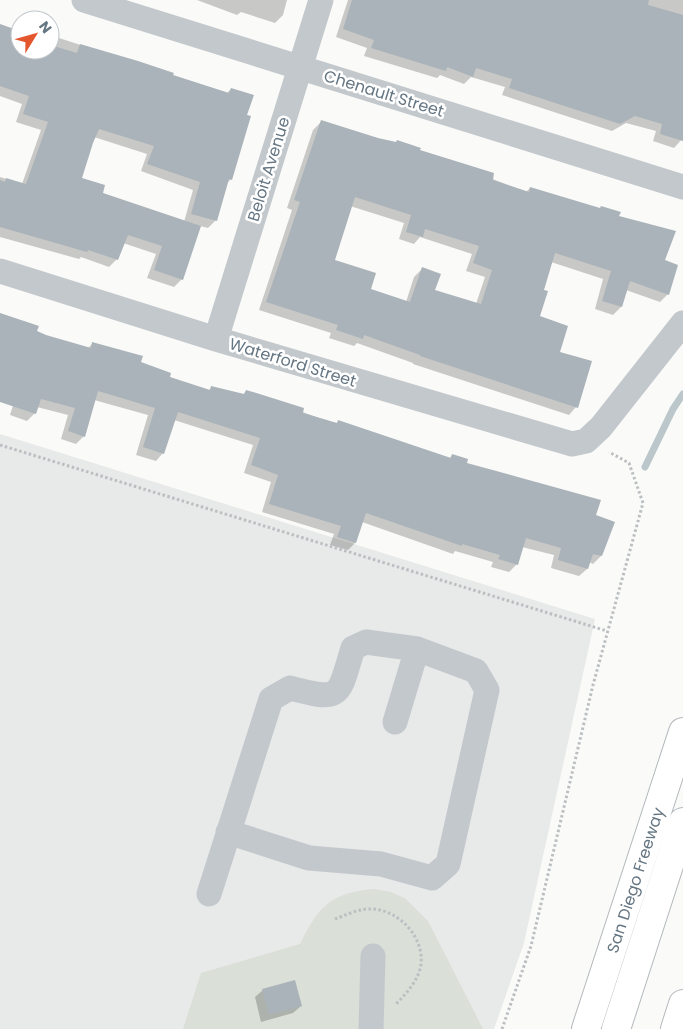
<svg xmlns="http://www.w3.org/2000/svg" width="683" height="1029" font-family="Poppins,sans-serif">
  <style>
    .built { fill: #e8e9e9 }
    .green { fill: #dadfd7 }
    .shadow { fill: #0003; fill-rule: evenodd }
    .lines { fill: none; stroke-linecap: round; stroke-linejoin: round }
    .stream { stroke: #bbc7cb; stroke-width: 7 }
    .building { fill: #aab3b9; fill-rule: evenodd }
    .highway-casing { stroke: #b4b9bd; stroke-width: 30 }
    .path { stroke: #bbbfc2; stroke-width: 3; stroke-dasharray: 2.5 2.5; stroke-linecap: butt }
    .minor { stroke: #c3c8cc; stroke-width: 25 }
    .highway { stroke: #fff; stroke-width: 28 }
    .labels { text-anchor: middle; stroke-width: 5; stroke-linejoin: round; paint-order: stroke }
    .street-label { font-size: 16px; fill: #657683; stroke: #fff }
  </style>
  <rect width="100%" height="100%" fill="#fafaf8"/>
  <path class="built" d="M0,434l595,185 -71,324 -30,86h-494z"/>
  <path class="green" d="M374,889l17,3 15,7 22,22 55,108h-300l18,-56 99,-29c19,-38 30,-51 74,-55z"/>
  <path class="shadow" d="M197,0h90l-4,15 -8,8 -34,-11 -4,3z
    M348,0h335v138l-9,10 -21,-7 3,-10 -30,-8 -14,8 -110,-36 3,-8 -34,-10 -7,7 -24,-9 -3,3 -73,-22 3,-8 -31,-11z
    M0,25l20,7v18h30v-15l177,58 4,-4 15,26 -15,64 -5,5 -10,36 -8,8 -8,-2 -18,53 -8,8 -27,-9 9,-24 -33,-11 -6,16 -8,8 -28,-10 -2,2 -79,-22v-60l22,7 19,-54 -25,-8 6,-18 -22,-8zM94,137l53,17 -6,17 52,19 -9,32 -83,-28 -20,-15z
    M321,122l97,28 108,42 4,-4 88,28 45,45 5,33 -8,8 -34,-12 -5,17 -8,8 -18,-6 8,-30 -52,-17 -8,29 -4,26 19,35 18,55 -7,8 -156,-51v-1l-56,-20 -3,3 -25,-8 2,-5 -72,-23 33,-100 -5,-2 26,-78zM350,206l54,17 -5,16 15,5 6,-7 52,17 -6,17 19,6 -9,27 -43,-13 -11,-22 -8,8 -8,25 -37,-12 -36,-29z
    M0,314l45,22 43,12 5,-5 76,35 39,13 4,-4 31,8 3,-3 90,32 2,-2 111,37 3,-4 14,9 129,52 6,40 -8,8 -4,-2 -2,7 -8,7 -28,-8 3,-13 -32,-8 -5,17 -8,8 -18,-5 2,-5 -38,-11 -2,3 -91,-32 -7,21 -7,7 -18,-5 4,-11 -72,-22 9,-30 -27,-9 9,-28 -79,-25 -11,33 -7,8 -20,-6 12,-40 -54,-15 -10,36 -8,8 -15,-5 7,-24 -31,-8 -2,6 -8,8 -17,-6 5,-16 -15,-6z
    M263,990l38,16 -8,7 -32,9 -6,-25z"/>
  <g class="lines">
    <path class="stream" d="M645,467l28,-58 10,-15"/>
  </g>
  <path class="building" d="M352,0h297l-1,5 35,10v126l-23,-7 2,-10 -27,-8 -15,8 -111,-36 3,-9 -36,-11 -3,9 -26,-10 -1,4 -75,-23 3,-8 -31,-11z
    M0,24l20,7v19h30v-5l27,8 3,-9 58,17 36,12 -1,2 56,18 2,-5 23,7 -7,20 4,1 -19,64 -3,-1 -12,42 -26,-7 9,-32 -53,-18 7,-18 -55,-17 -6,14 -11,35 23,7 -2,8 98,33 -18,54 -29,-10 8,-24 -34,-11 -10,25 -30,-10 -1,2 -87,-25v-47l5,2 1,-4 20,6 22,-62 -25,-8 6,-18 -29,-10z
    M321,120l57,18 18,4 1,-2 24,8 -1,2 74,23 -1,7 36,12 1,-5 70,21 1,-2 20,6 -2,4 57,15 -11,29 13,5 -9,30 -39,-14 -8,26 -20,-6 9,-30 -56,-18 -11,37 4,1 -8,25 28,10 -8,26 32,9 -14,47 -158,-52v-1l-56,-20 -1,4 -27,-9 2,-5 -72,-23 34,-100 -6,-2zM355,197l56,18 -5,17 17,5 2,-8 54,17 -6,17 19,7 -11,34 -46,-14 6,-16 -19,-7 -12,35 -39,-13 5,-16 -41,-13z
    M0,313l39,13 -2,5 9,4 45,13 1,-6 51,14 -2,6 30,11 -1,4 40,13 1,-4 33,8 2,-4 7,2 51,16 -1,5 34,10 1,-3 113,38 1,-4 16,5 -1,4 134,37 -5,15 19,7 -13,34 -9,-2 -5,15 -30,-9 3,-12 -35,-10 -8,27 -20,-6 2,-4 -38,-11v2l-96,-33 -10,30 -19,-6 4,-11 -72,-22 9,-29 -27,-10 9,-27 -82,-26 -14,42 -21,-7 12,-39 -57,-17 -13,46 -17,-6 7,-23 -34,-9 -5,15 -36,-12z
    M295,980l7,26 -33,9 -7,-26z"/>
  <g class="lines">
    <defs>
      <path id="highway" d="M586,1029l97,-297
        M616,1029l67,-207
        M675,1029l8,-25"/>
    </defs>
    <use href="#highway" class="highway-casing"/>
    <path class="path" d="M0,445l607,186
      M335,919c11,-4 25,-11 37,-10 27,1 52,28 49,55 -2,16 -15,30 -26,41
      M502,1029l29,-83 62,-261 50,-182 -14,-40 -20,-11"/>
    <path class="minor" d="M84,0l599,187
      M0,271l216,68 356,105 14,-3 15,-14 82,-104
      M216,339l105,-339
      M228,832l81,26 72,6 51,14 16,-14 39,-174 -11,-19 -59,-22
      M209,894l62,-195 19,-11c53,14 48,9 63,-40l13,-6 51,7 -22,73
      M371,1029l2,-73"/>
    <use href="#highway" class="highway"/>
  </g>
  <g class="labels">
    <g class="street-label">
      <text transform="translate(384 93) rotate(17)" y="6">Chenault Street</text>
      <text transform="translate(268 169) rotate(-73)" y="6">Beloit Avenue</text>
      <text transform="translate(293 362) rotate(17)" y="6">Waterford Street</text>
      <text transform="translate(635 880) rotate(-72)" y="6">San Diego Freeway</text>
    </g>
  </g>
  <g transform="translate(35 35) rotate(53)"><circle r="24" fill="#ffffff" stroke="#c1c8cd"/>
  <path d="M0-4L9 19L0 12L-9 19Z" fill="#e4572e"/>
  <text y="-8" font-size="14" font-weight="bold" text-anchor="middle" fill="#657683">N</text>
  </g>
</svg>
